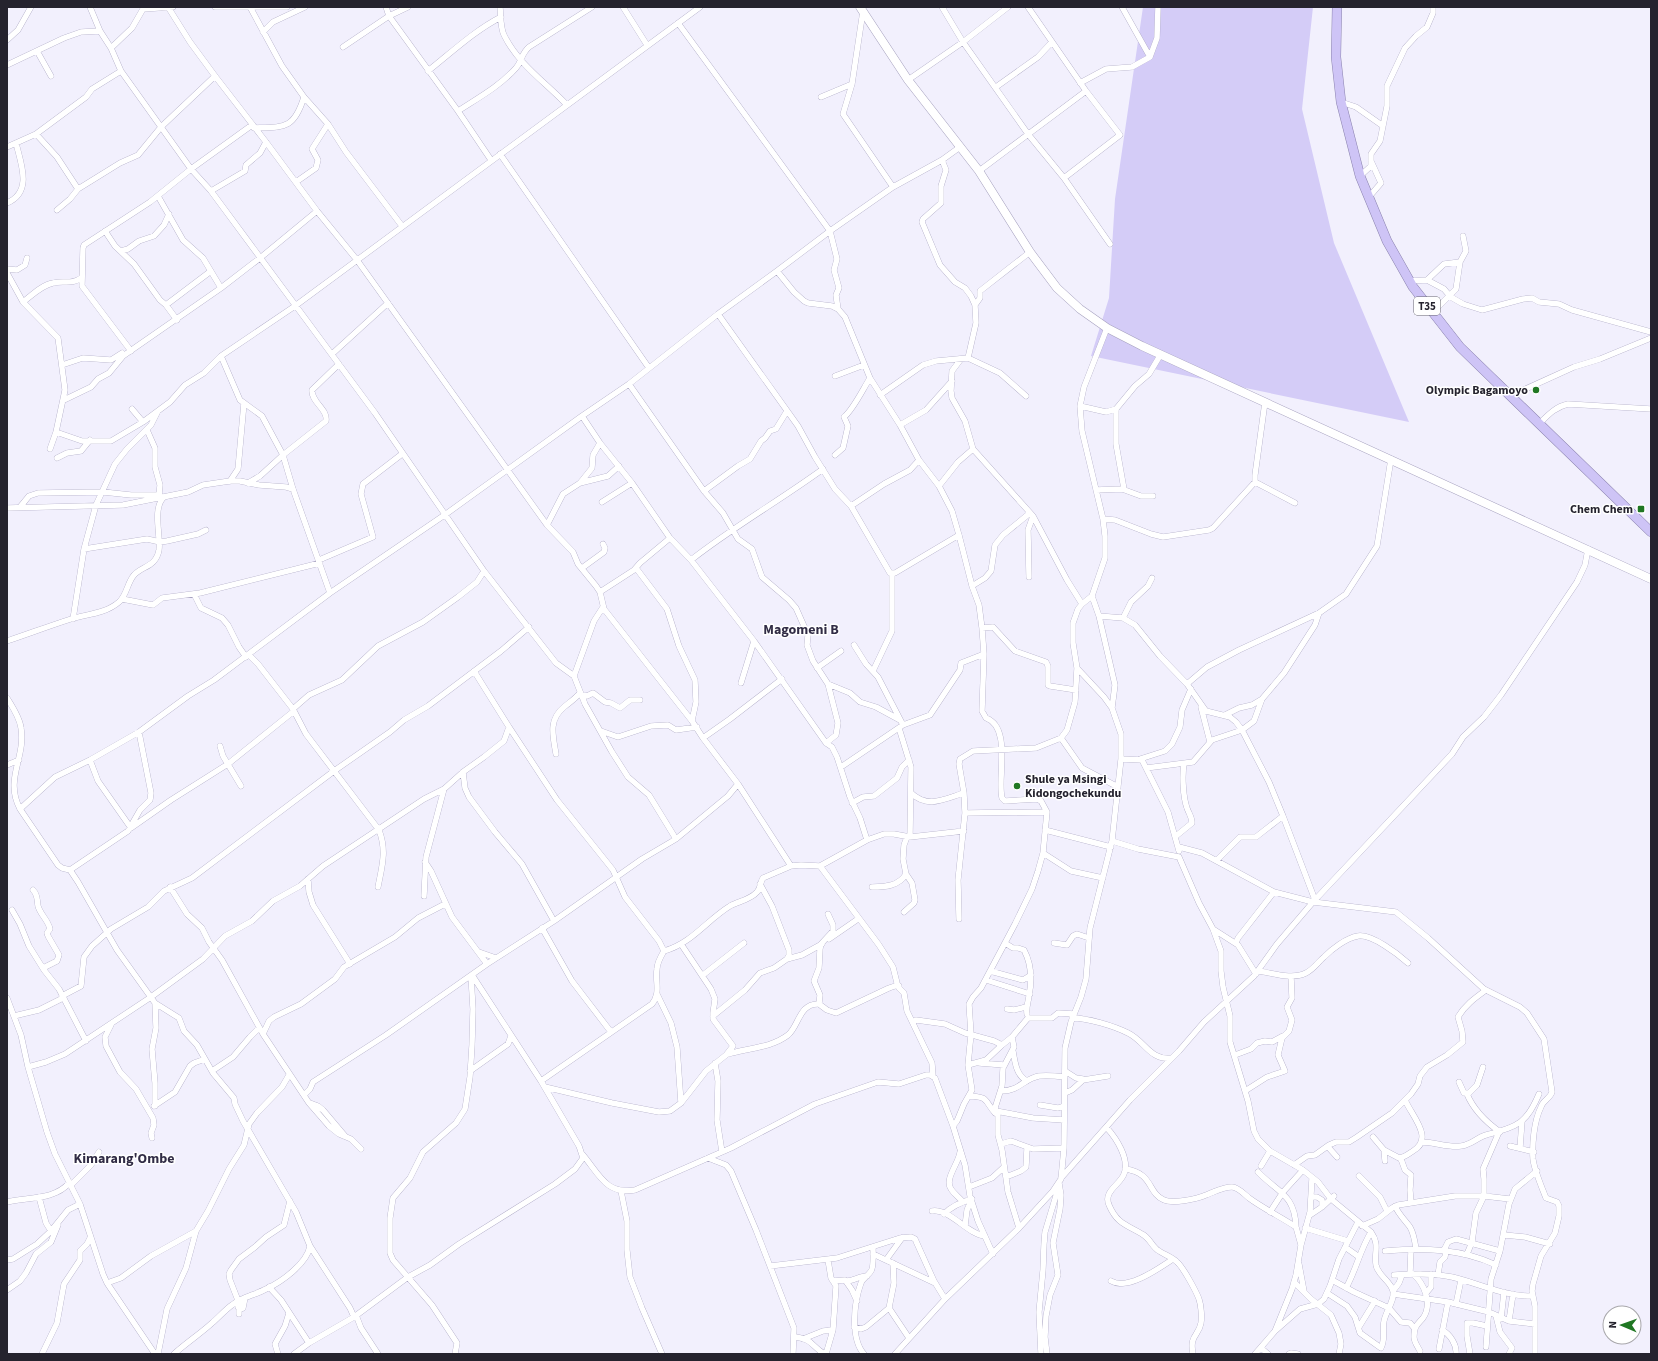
<svg xmlns="http://www.w3.org/2000/svg" width="1658" height="1361" font-family="'Source Sans 3',sans-serif">
  <style>
    .green { fill: #d4ccf7 }
    .lines { fill: none; stroke-linecap: round; stroke-linejoin: round }
    .minor-casing { stroke: #a5a0be; stroke-width: 6 }
    .secondary-casing { stroke: #a5a0be; stroke-width: 9 }
    .trunk-casing { stroke: #8b83ae; stroke-width: 10 }
    .minor { stroke: #fff; stroke-width: 5.5 }
    .secondary { stroke: #fff; stroke-width: 8 }
    .trunk { stroke: #cec4f6; stroke-width: 9 }
    .poi-dot { fill: #207723; stroke: #fff; stroke-width: 1.5 }
    .labels { text-anchor: middle; stroke-width: 3; stroke-linejoin: round; paint-order: stroke }
    .shield { fill: #fff; stroke: #66656d; stroke-width: 1 }
    .shield-label { font-size: 11px; font-weight: bold; fill: #25232e }
    .poi-label { font-size: 12px; font-weight: bold; fill: #25232e; stroke: #fff; text-anchor: end }
    .quarter-label { font-size: 14px; font-weight: bold; fill: #312c45; stroke: #fff }
  </style>
  <rect width="100%" height="100%" fill="#f2f0fd"/>
  <path class="green" d="M1143,7h170l-11,102 32,134 75,179 -318,-66 18,-58 6,-99z"/>
  <g class="lines">
    <defs>
      <path id="minor" d="M168,7l22,35 25,34 51,66 51,69 40,49 190,265 26,27 5,12 18,22 4,6 4,17 88,112 11,17 35,46 53,82
        M215,7h72
        M250,7l32,59 22,31 24,27 18,28 56,74
        M386,7l3,9 69,95 33,49
        M500,7c1,8 0,20 4,28 14,29 41,47 62,69
        M623,7l24,38
        M942,7l21,35 65,92 36,44 46,66
        M1028,7l58,84 34,44 -56,43
        M1122,7l28,50
        M143,9l30,-2
        M863,11l-11,73 -9,30 50,73
        M678,23l152,208 7,28 -3,11 5,18 -3,7 2,14
        M263,32l10,-10 32,-15
        M7,40l11,-10 13,-23
        M343,47l46,-31 19,-9
        M111,48l21,-20 11,-19v-2
        M37,51l14,25
        M7,65l57,-27 17,-6 19,-1
        M121,71l70,98 20,22 164,222 109,158 72,92 18,13 11,28 27,48 16,25 21,18 27,44
        M428,71c24,-19 46,-40 73,-54
        M908,80l55,-38 45,-35
        M1080,83l26,-14 26,-2 18,-10 7,-19 1,-31
        M996,87l42,-30 14,-15
        M821,97l31,-13
        M1341,102l15,5 27,19
        M458,111c20,-13 42,-25 58,-43 6,-7 5,-14 13,-21l63,-40
        M254,128c31,-1 40,1 50,-31
        M36,134l21,23 21,32
        M7,147l29,-13 50,-37 6,-8 29,-18 -10,-23 -11,-17 -10,-24
        M500,154l149,214
        M942,160l4,10 -5,16v17l-18,16 -1,3 18,43 15,17 10,6 6,8 4,9 1,18 -8,35
        M979,171l107,-80
        M1360,176l11,-10v-12l9,-13 7,-35v-20l18,-38 11,-12 11,-9 6,-14v-6
        M296,182l20,-14 2,-8 -6,-11 16,-25
        M211,191l34,-20 1,-6 14,-12 6,-11
        M158,196l25,44 20,18 18,30
        M1369,197l12,-14 -10,-22
        M7,203c26,-11 14,-39 9,-60
        M57,210l13,-11 8,-10 42,-26 18,-8 23,-28 54,-51
        M105,231l10,15 19,18 26,36 6,5 11,15
        M121,251l7,-2 11,-8 15,-5 10,-11 5,-11
        M7,269l10,1 8,-5 2,-7
        M777,271l17,21 10,9 4,2 24,3 6,3 7,8 25,61 30,47 19,35 20,26 13,25 7,24 13,51 7,19 3,23 2,26 -2,57 4,7c26,9 11,60 16,80l3,3 32,-2 4,2 6,11 -4,41 -5,18 -6,18 -17,35 -34,64 -8,9 -4,7 2,30 -3,31 4,25 -8,14 -7,17 -4,5
        M7,273l16,29 35,36 7,52 -9,42 26,9h29l32,-19 27,-20 15,-17 19,-12 17,-17 74,-50 405,-299
        M1427,280l17,9 5,6
        M1410,281l17,-1 17,-16 16,-2
        M1449,296l14,8 19,6 41,-11 9,-1 7,4 20,2 13,6 79,22
        M23,302c9,-7 19,-17 30,-19 10,-3 19,2 28,-5
        M166,305l45,-34
        M975,305l5,-7v-7l50,-39
        M1432,313l24,-24 4,-27 6,-11 -3,-15
        M718,314l80,112 17,31 20,32 16,17 39,67h5l64,-38
        M131,351l-49,-65 1,-38 1,-3 66,-43 41,-33 61,-44
        M332,354l56,-51
        M221,356l19,44 22,16 21,39 10,34 37,104
        M961,359l-9,12 -1,20 1,7 13,23 8,28 60,67 34,64 15,24
        M62,365l21,-7 28,2 11,-7
        M835,376l29,-11
        M629,384l75,107 19,22 15,26 14,10 10,28 27,23 7,8 12,27 -1,10 6,16 15,23 10,39 -2,12 -10,8
        M880,395l43,-30 13,-4 32,-3 32,15 26,23
        M1510,396l64,-29 26,-8 51,-21
        M64,400l27,-13 7,-8 11,-6 14,-17 98,-68 39,-30 57,-47
        M1265,402l-10,73v7l40,21
        M1080,406l26,6 10,-3 19,-23 14,-12 12,-20
        M132,409l11,13
        M1116,409v35l8,45
        M582,416l18,27 32,40 38,55 21,22 63,81 72,102 6,4 5,10 13,40 10,21 7,22
        M1539,424c9,-9 16,-17 29,-20l83,5
        M900,425l26,-15 26,-29
        M147,430l8,18v19l5,18 -1,10
        M50,449l6,-17
        M835,455l8,-7 5,-22 -4,-9c9,-7 19,-28 26,-39
        M57,458l10,-5 14,-2 9,-11
        M230,481l8,-12 6,-66
        M248,483l12,-7 23,-21 43,-34c2,-12 -15,-19 -14,-31l27,-26
        M580,483l28,-7 11,-10
        M939,486l19,-24 15,-13
        M1096,490l26,-1 19,7h12
        M704,491l34,-25 12,-7 11,-18 4,-3 5,-7 6,-2 11,-18
        M602,502l30,-19
        M851,506l33,-22 26,-14 9,-10
        M20,507l9,-11 9,-3 65,-1 28,3h29
        M7,508l116,-3 65,-13 15,-7 27,-4h10l19,4 27,2 7,2
        M1103,519l12,1 36,14 12,3 46,-7 4,-2 42,-46
        M547,525l16,-31 17,-11 12,-15 1,-13 7,-12
        M84,549l63,-10 13,3 7,-1 31,-7 8,-4
        M319,560l54,-23 -12,-43 2,-10 39,-30
        M691,560c42,-33 88,-59 132,-91
        M582,568l22,-16 1,-4 -2,-4
        M636,568l31,41 12,37 16,34 1,22 -4,19
        M1029,577l-1,-47 5,-14
        M972,586l13,-8 6,-7 4,-26 8,-10 27,-22
        M600,592l34,-22 6,-7 30,-25
        M194,594l7,14 21,10 6,7 11,22 7,10
        M1092,596l7,20 16,69 -3,23
        M122,599l31,6 9,-7 38,-5 120,-30
        M1099,616l24,2 12,7 25,31 27,28 19,27 24,6 6,5 6,8 27,52 14,34 32,84
        M1123,618l8,-16 17,-16 4,-8
        M73,619l11,-70 12,-44 19,-41 12,-15 24,-24 7,-14
        M982,628l11,-1 22,24 31,11 2,4v19l2,1 26,4
        M7,641c21,-7 42,-15 64,-22 16,-5 34,-5 48,-17 8,-7 8,-19 15,-27 8,-9 22,-8 25,-25 2,-14 -7,-42 5,-53
        M854,645l12,19 12,13 25,48
        M249,655l9,9 35,45 13,25 73,96c8,21 3,36 -1,57
        M817,668l24,-17
        M474,671l35,56 48,73 56,70 12,27 34,44 5,10c-3,5 -7,12 -7,18 -2,13 4,24 -5,35l-111,77
        M873,671l19,-40v-58
        M574,676l20,-55 9,-14
        M741,683l13,-42
        M828,684l22,9 10,9 16,5 24,13
        M1187,684l20,-17 32,-17 80,-37 27,-19 31,-48 14,-87
        M581,695l6,1 6,-3 12,9 6,1 9,5 10,-8h10
        M7,698c5,8 13,20 14,30 5,30 -17,51 -1,81l38,56 4,3 8,2 8,12 39,68 38,53 24,15 5,13 13,14 16,28 21,25 1,6 8,17 53,91 14,34 40,62 4,9
        M1201,707l9,35
        M293,709l16,-14 33,-15 36,-34 45,-24 35,-25 19,-15 7,-11
        M1225,715l14,-7 13,-3 10,-6 22,-26 31,-48 4,-12
        M899,728l12,39 -1,70
        M601,731l17,6 33,-11 17,-1 8,5 21,-3
        M703,738l27,-19 52,-40
        M1061,738l21,30 36,19
        M220,746l3,10 18,30
        M556,754c-3,-18 -8,-34 8,-47 6,-5 11,-8 16,-14
        M1121,759l21,1 26,52 11,39
        M1140,759l25,-8 7,-7 8,-17 2,-17 9,-21
        M90,760l8,21 33,47 40,-28 57,-36 66,-53
        M7,765l12,-5
        M841,767l62,-42 27,-10 30,-45 1,-7 23,-9
        M1146,768l47,-6 19,-22 30,-10 12,-9 8,-22
        M463,772l2,16 4,9 26,35 27,32 32,57
        M911,793c17,16 33,6 53,0
        M852,803l11,-6 11,-1 23,-18 5,-11 7,-7
        M20,809l35,-32 35,-17 49,-28 49,-36 26,-16 116,-87 116,-79 136,-98 47,-32 89,-70 59,-43 53,-40 63,-44 49,-27 18,-13
        M965,813l82,-1
        M1045,830l66,17
        M1176,836l16,-13c0,-6 -3,-9 -5,-15 -4,-11 -5,-33 -3,-44
        M1112,841l26,8 41,8 20,46 14,26 8,22v20l2,16 7,29v26l18,59 6,30 4,8 12,12 33,19 15,12 13,17 40,33c9,13 3,19 5,33 2,11 14,15 17,26 2,9 -7,20 -9,30 -2,9 2,17 -3,27l-21,-15 -5,-16 -8,-11 -20,-13
        M1179,847l23,6 72,39 39,10 83,10 32,26 56,51 36,18 7,6 17,26 8,53c-2,7 -9,8 -11,15 -7,14 -9,37 -8,52 1,10 9,29 13,39l11,4 2,4v10l-4,17 -14,23 -8,28 -1,7 3,15v48
        M1043,853l28,18 32,7
        M1217,860l23,-23h16l27,-21
        M425,862l6,9 21,46 35,47
        M820,866l59,79 14,22 4,16 2,5 5,5 3,18 25,52 1,13
        M70,870l58,-39 12,-21 10,-10 1,-7 -12,-61
        M308,879l1,13 4,13 37,59
        M170,887l17,27 15,14 7,14 13,18 41,74 46,69 20,23 10,8 12,5 10,10
        M872,887c13,0 27,-1 34,-13
        M33,890c5,5 4,10 5,16 2,8 10,14 12,23l-3,4 1,3 11,19 -2,6 -14,7
        M424,896l2,-39 18,-68
        M12,910l8,14 9,22 15,24 15,19 27,52
        M904,912l10,-9 1,-3 -3,-17 -6,-9 -3,-15 1,-14 3,-8
        M959,919l-1,-39 7,-67 -1,-20 -5,-29 1,-5 13,-8 63,-3 25,-10 6,-8 8,-28 2,-34
        M542,928l30,53 39,51
        M1213,929l25,16 18,29
        M829,939l29,-20
        M1005,943l8,5h5l6,2c8,15 8,31 5,46 -1,7 -3,11 -2,18
        M1054,943l13,2 6,-9 4,-2 12,4
        M1236,943l2,-5 36,-46
        M664,951c27,-7 43,-31 66,-45 9,-5 20,-6 27,-14 4,-4 3,-10 6,-14l28,-12 10,-1 19,1 47,-26 17,-6h10l16,3 54,-6
        M479,952l17,6
        M787,959l15,-4 20,-11
        M990,971l33,9 8,-5
        M1258,971c15,2 34,9 48,2 8,-4 12,-11 18,-16 8,-8 22,-19 34,-21 14,-2 40,18 50,27
        M703,975l41,-32
        M986,980l44,14
        M657,994l14,29 6,24 4,56
        M62,996l19,-10 3,-29 8,-11 19,-17 37,-22 16,-16 28,-13 142,-107 56,-39 14,-12 24,-14 73,-55 28,-24
        M7,998l14,37 7,32 19,65 8,22 25,50 23,70 4,9 48,71
        M819,1004l1,-9 -6,-14 5,-13 1,-19 1,-5 12,-13v-6l-5,-11
        M1007,1009l7,1 12,-3
        M14,1016l25,-6 24,-12
        M713,1016l32,-26 15,-17 14,-5 13,-9 2,-4v-5l-17,-44 -12,-22
        M1072,1018c16,0 42,8 56,15 17,8 22,28 44,25
        M916,1020l29,4 20,9 29,8 8,4 10,-8 16,-19h24l6,-5 16,1
        M111,1025l-6,12 1,9 14,26 16,17 17,29 1,7 -3,8 1,5
        M263,1034l6,-13 5,-4 27,-13 34,-25 9,-12 51,-30 23,-19 27,-14
        M1012,1037l2,10 -11,21 -1,18 -7,22 3,8v19l4,15 6,42 11,36
        M1013,1051c2,11 3,24 14,30
        M728,1054c20,-6 43,-6 60,-19 11,-9 11,-32 31,-31l8,6 9,3 53,-25 6,-2h4
        M1235,1055l16,-6 6,-6 8,-2 7,1 11,-6
        M715,1063l3,18 -1,39 5,32
        M979,1063l25,2
        M968,1065l18,-5 16,-15
        M28,1067l18,-5 19,-8 86,-57 52,-38 22,-23 27,-15 21,-20 27,-15 23,-20 101,-67 20,-10 19,-17 21,-15 20,-16 5,-14
        M212,1071l21,-14 17,-20 9,-9
        M470,1071l38,-27 3,-8
        M1065,1071l11,7 7,1
        M1459,1082l5,11h5l8,-8 6,-18
        M545,1087l67,16 47,9 11,-1 11,-8 25,-32 20,-16 7,-9 -20,-27v-6l2,-14 -4,-10 -30,-45
        M1001,1091c19,0 22,-12 38,-15 9,-1 18,0 26,1
        M1245,1091l22,-14 18,-6 -7,-16 4,-17 7,-7 3,-11 -5,-13 5,-9 -1,-22
        M1065,1093l7,-3 11,-10 25,-4
        M1467,1094c7,17 19,28 33,38
        M304,1095l6,-6 3,-7 73,-47 101,-71 67,-43 88,-62 34,-20 52,-43 10,-12
        M969,1096c20,1 15,4 26,17
        M310,1103l8,3 5,4 22,26
        M1040,1105l18,3 6,-2
        M154,1106l21,-14 15,-26 4,-3 11,-4
        M155,1106v-23l-3,-34 4,-21 -1,-25
        M996,1111l37,7 31,2
        M1107,1128c9,10 23,31 17,46 -4,11 -21,17 -15,31 8,19 18,20 33,29 8,4 10,13 17,17 6,4 13,6 18,11 6,5 19,29 22,37 2,6 3,17 2,24 -2,13 -12,12 -8,31
        M1373,1137l11,13 1,11
        M1421,1142c14,0 27,6 40,4 10,-1 17,-9 25,-11 31,-9 40,-10 53,-41
        M1001,1144l10,-3 22,8 31,-1
        M1510,1146l24,6
        M1326,1147l3,1 8,9
        M1520,1148l2,-27
        M1384,1150l17,9 4,11 6,5 -1,15 1,13
        M960,1152c-1,11 -16,27 -9,37 3,5 8,8 11,12
        M583,1155c16,19 23,40 52,35l96,-42 84,-44 63,-22 21,2 27,-9h4l5,3 18,48 12,39 5,31 8,25 15,33
        M708,1158l18,7 5,6 25,59 38,98 -1,26
        M1399,1158c6,-1 9,-4 14,-7 21,-12 0,-34 -7,-49
        M1294,1165l13,-9 8,-1 14,-10 7,-3h13l8,-5 35,-24 19,-19 7,-10 2,-8 7,-9 20,-12 16,-13 -1,-11 -4,-14c7,-12 17,-19 28,-27
        M1261,1166l9,-15
        M1125,1169c29,4 22,24 39,31 9,4 33,-1 42,-5 8,-3 17,-8 26,-8 6,0 12,7 17,11 15,11 32,19 47,29l5,18
        M1258,1172c19,20 37,22 38,55
        M1359,1176l21,21 7,14
        M1006,1177l15,-6 5,-4 1,-19
        M1061,1178l69,-78 49,-49 25,-29 50,-46 23,-32 36,-42 139,-148 11,-17 21,-20 17,-22 76,-113 8,-17 3,-16
        M71,1185l20,-20 8,-13
        M969,1187l23,-9 12,-11
        M621,1191l6,30v29l3,27 12,31 20,46
        M39,1197l7,26 5,8
        M1312,1197h5l5,3v7
        M7,1202c20,-5 48,-2 62,-19
        M1395,1206c4,9 10,14 15,21 4,7 5,15 6,22
        M932,1211c18,-3 36,24 53,25
        M1270,1212l13,-20 20,-22
        M944,1214c8,-8 17,-12 28,-15
        M1310,1215l12,-8 12,-11
        M965,1226l2,-16 5,-11
        M1362,1226l16,-7 14,-11 6,-3 57,-9h29l26,3
        M1305,1228l43,13
        M1504,1235l21,2 25,7
        M1345,1247l14,10
        M1444,1250l4,-8 8,-3 44,12
        M1385,1251c38,-3 75,-3 111,14
        M873,1254l62,29
        M1467,1254l5,-12 4,-29 8,-17v-17l-1,-10 16,-37
        M7,1260l6,-1 24,-15 14,-13 17,-21 12,-6
        M886,1260l16,-22
        M1299,1264l5,27
        M770,1266l67,-8 63,-20 11,-1 4,2 19,42 11,18
        M1410,1274l1,-24
        M1413,1274c11,9 20,30 10,44 -6,7 -9,8 -9,19 0,5 4,10 6,14
        M1394,1275c19,-1 38,-2 58,2 26,6 54,20 81,19
        M1438,1275l2,-13 5,-5 1,-7
        M1332,1280l22,12 35,16 12,14 9,1 5,6
        M833,1281l12,-1 7,10 5,11
        M846,1281c8,0 13,-5 21,-5
        M1111,1281c17,10 48,-13 62,-22
        M1294,1282l17,17 20,16 8,18 2,11 -2,10
        M107,1283l14,-5 30,-22 45,-25
        M269,1287l12,13 28,43
        M1346,1288c10,-18 14,-38 25,-56
        M7,1290l13,-9 6,-8 10,-19 15,-12 7,-17
        M1393,1291l6,-8 3,-8
        M1426,1293l5,-6v-13
        M1393,1294l55,8 41,10 20,9 26,3
        M1456,1304l5,-24
        M238,1307l1,-4 -9,-23 -1,-6 2,-4 8,-11 16,-12 11,-10 18,-12 6,-24
        M889,1308l20,30
        M239,1314v-4l4,-2 2,-10
        M356,1315l5,13 17,26
        M1496,1316l4,16 12,16 -3,6
        M1501,1319l3,-27
        M1509,1321l4,-27
        M854,1327l7,2 5,-2 23,-19 5,-25 -1,-20
        M1359,1327l16,-26
        M1442,1330c8,4 15,15 14,24
        M1275,1331l25,-22 18,-5 6,-5 6,-13 9,-27 19,-37
        M795,1337c19,2 17,11 30,17
        M803,1339l20,-8 10,-1
        M1486,1347l5,-68 9,-28 9,-47 6,-15 22,-18
        M1261,1348l7,6
        M1439,1349l9,-47
        M42,1354l15,-31 7,-39 16,-24v-9l7,-7 3,-6
        M158,1354l9,-45 19,-41 10,-37 12,-20 21,-42 15,-24 5,-21 8,-11 25,-26 7,-12
        M174,1354c12,-11 26,-20 38,-31 7,-6 13,-13 20,-18 10,-8 23,-10 34,-16 15,-7 41,-25 44,-43
        M278,1354l-3,-10 10,-18 4,-13
        M294,1354l15,-11 45,-26 54,-40 22,-12 29,-21 96,-60 20,-15 8,-11 -4,-12 -38,-65 -69,-106
        M455,1354l2,-11 -25,-38 -39,-45 -3,-7v-35l3,-20 17,-20 13,-26 33,-29 9,-14 5,-32 2,-32 1,-36 -2,-33
        M826,1354l7,-24 3,-44 -5,-8 -3,-18
        M864,1354c-14,-16 -10,-52 -3,-71 2,-5 7,-7 10,-12 3,-3 2,-19 2,-24
        M895,1354l50,-55 74,-71 34,-37 8,-12 3,-31 1,-100 6,-26 10,-25 5,-18 4,-51 22,-87 9,-82v-25l-9,-26 -8,-11 -27,-29 -4,-25v-20l5,-14 4,-5 10,-8 13,-38v-22l-2,-17 -21,-88 -2,-25 4,-19 23,-59
        M1041,1354l-2,-42 4,-42 1,-26 1,-12 13,-43
        M1047,1354l-2,-17 1,-21 4,-21 8,-20 -5,-32 7,-34 1,-14 -2,-12
        M1255,1354l20,-23 17,-42 4,-14 5,-30 9,-33 2,-34
        M1289,1354l2,-1 7,1
        M1470,1354l-3,-18v-13h6l14,3"/>
      <path id="secondary" d="M860,7l48,73 71,91 51,81 27,36 23,21 27,19 35,18 509,233"/>
      <path id="trunk" d="M1337,7l-1,50 5,45 19,74 27,65 26,46 47,60 191,185"/>
    </defs>
    <use href="#minor" class="minor-casing"/>
    <use href="#secondary" class="secondary-casing"/>
    <use href="#trunk" class="trunk-casing"/>
    <use href="#minor" class="minor"/>
    <use href="#secondary" class="secondary"/>
    <use href="#trunk" class="trunk"/>
  </g>
  <g class="poi-dot">
    <circle cx="1536" cy="390" r="4"/>
    <rect x="1637" y="505" width="8" height="8" rx="2"/>
    <circle cx="1017" cy="786" r="4"/>
  </g>
  <g class="labels">
    <rect class="shield" x="1414" y="297" width="26" height="18" rx="3"/>
    <g class="shield-label">
      <text x="1427" y="310">T35</text>
    </g>
    <g class="poi-label">
      <text x="1528" y="394">Olympic Bagamoyo</text>
      <text x="1633" y="513">Chem Chem</text>
      <text x="1025" y="783" text-anchor="start">Shule ya Msingi<tspan x="1025" dy="14">Kidongochekundu</tspan></text>
    </g>
    <g class="quarter-label">
      <text x="801" y="634">Magomeni B</text>
      <text x="124" y="1163">Kimarang'Ombe</text>
    </g>
  </g>
  <rect width="1658" height="1361" fill="none" stroke="#25232e" stroke-width="16"/>
  <g transform="translate(1622 1325) rotate(272)"><circle r="19" fill="#ffffff" stroke="#a8a7ab"/>
  <path d="M0-3L7 15L0 10L-7 15Z" fill="#207723"/>
  <text y="-6" font-size="11" font-weight="bold" text-anchor="middle" fill="#25232e">N</text>
  </g>
</svg>
